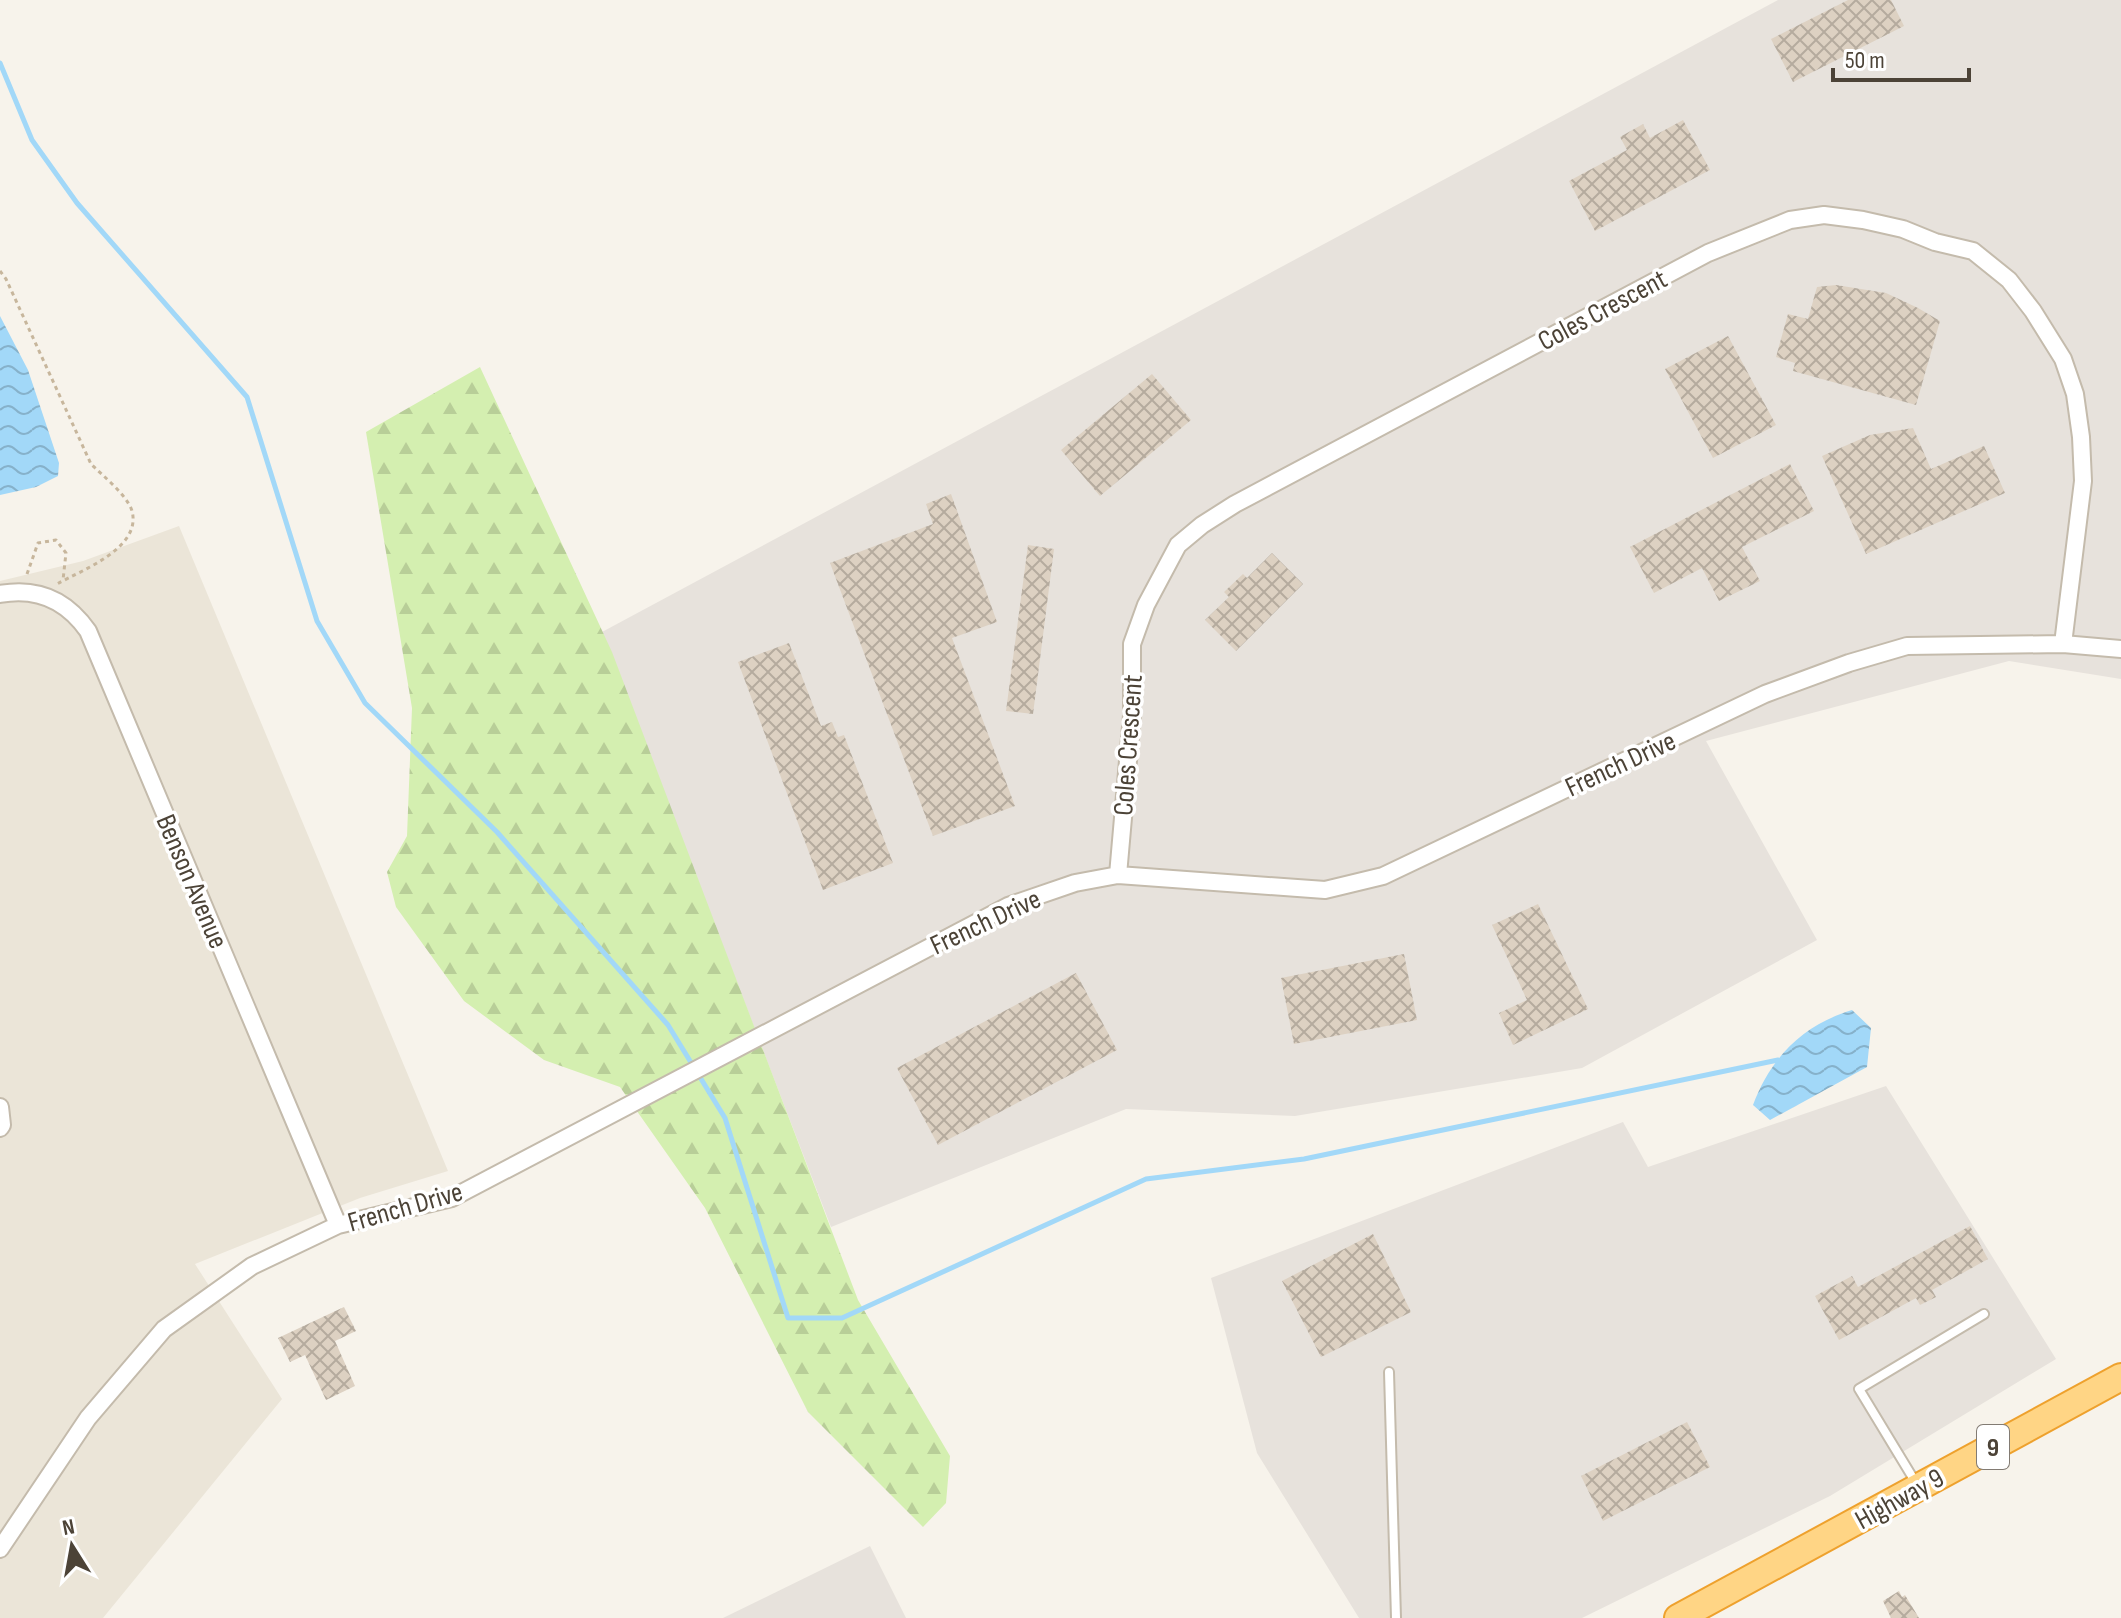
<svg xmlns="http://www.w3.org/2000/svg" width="2121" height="1618" font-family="'Sofia Sans Condensed',sans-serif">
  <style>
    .residential { fill: #ebe5d8 }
    .industrial { fill: #e7e2dc }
    .forest { fill: url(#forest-firs) }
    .water { fill: url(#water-waves) }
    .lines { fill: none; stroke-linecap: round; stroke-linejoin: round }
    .stream { stroke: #a2d8f8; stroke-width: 5 }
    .building { fill: url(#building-cross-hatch) }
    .service-casing { stroke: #c4bbac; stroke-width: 12 }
    .minor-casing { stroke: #c4bbac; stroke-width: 20 }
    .trunk-casing { stroke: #eea12d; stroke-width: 30 }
    .path { stroke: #c7b69c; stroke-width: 3; stroke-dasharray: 4 4; stroke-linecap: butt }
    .service { stroke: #fff; stroke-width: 8 }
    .minor { stroke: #fff; stroke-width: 16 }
    .trunk { stroke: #ffd585; stroke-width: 26 }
    .labels { text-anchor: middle; stroke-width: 7; stroke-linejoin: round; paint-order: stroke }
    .shield { fill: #fff; stroke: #827b73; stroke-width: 2 }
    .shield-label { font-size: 26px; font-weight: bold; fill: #4c4337 }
    .street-label { font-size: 28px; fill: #4c4337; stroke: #fff }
  </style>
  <defs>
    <pattern id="forest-firs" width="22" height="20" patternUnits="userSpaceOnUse" patternTransform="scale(2)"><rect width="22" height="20" fill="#d4efb0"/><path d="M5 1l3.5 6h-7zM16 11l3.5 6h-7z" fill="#b8ce98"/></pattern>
    <pattern id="water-waves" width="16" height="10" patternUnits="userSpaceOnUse" patternTransform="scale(2)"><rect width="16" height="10" fill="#a2d8f8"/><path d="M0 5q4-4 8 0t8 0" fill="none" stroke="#86b1ca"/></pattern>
    <pattern id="building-cross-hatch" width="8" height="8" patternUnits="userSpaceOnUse" patternTransform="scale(2)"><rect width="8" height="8" fill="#ddd1c2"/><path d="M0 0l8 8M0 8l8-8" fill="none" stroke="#b5ab9e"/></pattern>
  </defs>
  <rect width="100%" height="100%" fill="#f7f3eb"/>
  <path class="residential" d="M179,526l269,645 -88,27 -165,66 87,135 -179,219h-103v-1037l83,-20z"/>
  <path class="industrial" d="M1778,0h343v679l-112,-18 -303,80 111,199 -235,128 -287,48 -169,-7 -295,118 -229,-595z
    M1886,1086l170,273 -226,137 -248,122h-223l-102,-165 -46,-175 412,-156 25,45z
    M870,1546l36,72h-183z"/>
  <path class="forest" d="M480,367l132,285 246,648 92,156 -4,47 -23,24 -115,-115 -103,-204 -85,-121 -76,-27 -80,-59 -68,-94 -9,-35 20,-36 5,-128 -46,-276z"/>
  <path class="water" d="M0,316l28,54 31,93 -1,13 -22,11 -36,8z
    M1852,1010l19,18 -4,39 -97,53 -17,-15c18,-48 50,-80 99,-95z"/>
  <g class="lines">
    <path class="stream" d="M0,63l32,77 45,63 170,194 70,224 48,82 132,129 171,193 57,93 63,200h54l304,-139 158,-20 474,-99"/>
  </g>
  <path class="building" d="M1848,0h43l13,26 -111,56 -22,-43z
    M1683,120l27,50 -115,61 -26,-50 58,-31 -7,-13 23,-13 7,14z
    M1836,285l50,8 32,15 22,13 -24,84 -123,-34 2,-8 -19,-6 12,-43 20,5 9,-32z
    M1728,336l48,89 -63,33 -48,-89z
    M1152,374l39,46 -91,76 -39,-46z
    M1913,428l18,41 53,-23 21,47 -139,61 -44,-98 48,-21z
    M1790,464l24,47 -72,36 18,34 -41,20 -17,-33 -48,25 -24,-46z
    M951,494l46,128 -45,16 63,168 -82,30 -103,-273 103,-39 -7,-20z
    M1028,545l26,4 -21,165 -27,-3z
    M1272,553l31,31 -67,67 -31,-31 24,-23 -5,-5 19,-18 4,4z
    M789,643l32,83 11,-4 6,15 6,-2 49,128 -70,27 -85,-228z
    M1538,904l50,105 -75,36 -14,-32 28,-13 -35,-75z
    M1404,954l13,66 -123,24 -13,-66z
    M1076,973l41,77 -179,95 -41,-77z
    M1970,1226l18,33 -56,31 4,7 -16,8 -4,-7 -77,42 -24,-44 37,-20 6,11z
    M1373,1234l38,78 -90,45 -39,-76z
    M344,1307l12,24 -21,10 20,45 -29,14 -21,-45 -15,7 -12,-24z
    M1687,1422l23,45 -107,54 -22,-45z
    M1899,1591l3,6 3,-2 14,23h-28l-8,-17z"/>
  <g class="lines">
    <defs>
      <path id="service" d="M1389,1372l7,246
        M1916,1483l-57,-94 125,-75"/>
      <path id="minor" d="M0,594c38,-7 67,7 88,37l250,594
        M1118,875l14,-160v-71l14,-39 32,-60 24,-20 33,-21 473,-251 82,-33 34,-5 39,5 40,9 32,13 38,9 36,29 24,31 30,48 12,35 6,43 2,44 -20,163
        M0,1107l2,18 -2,3
        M0,1549l88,-131 76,-89 88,-63 86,-41 114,-27 556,-292 67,-23 43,-8 207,15 58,-14 382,-182 84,-31 58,-17 156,-2 58,5"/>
      <path id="trunk" d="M1678,1618l443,-241"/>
    </defs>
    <use href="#service" class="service-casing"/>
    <use href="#minor" class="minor-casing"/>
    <use href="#trunk" class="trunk-casing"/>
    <path class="path" d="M0,271l6,8 85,185c11,11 37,32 41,47 10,37 -50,59 -75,73
      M27,574l11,-31 18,-3 10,13 -3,27"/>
    <use href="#service" class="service"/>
    <use href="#minor" class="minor"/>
    <use href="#trunk" class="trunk"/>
  </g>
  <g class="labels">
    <rect class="shield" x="1977" y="1425" width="32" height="44" rx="6"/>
    <g class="shield-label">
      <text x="1993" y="1456">9</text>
    </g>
    <g class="street-label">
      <text transform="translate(1602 309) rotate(-28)" y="10">Coles Crescent</text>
      <text transform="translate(1127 745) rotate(-86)" y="10">Coles Crescent</text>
      <text transform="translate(1620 763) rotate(-25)" y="10">French Drive</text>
      <text transform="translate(193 881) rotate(67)" y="10">Benson Avenue</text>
      <text transform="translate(985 921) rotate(-25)" y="10">French Drive</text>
      <text transform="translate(405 1206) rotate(-16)" y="10">French Drive</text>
      <text transform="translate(1899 1498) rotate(-29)" y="10">Highway 9</text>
    </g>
  </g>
  <g transform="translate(72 1546) rotate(349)" stroke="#ffffff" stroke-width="6" paint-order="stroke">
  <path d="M0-6L14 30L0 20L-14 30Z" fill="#4c4337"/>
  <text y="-12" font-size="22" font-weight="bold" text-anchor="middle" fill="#4c4337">N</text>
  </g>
  <path d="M1833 68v12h136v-12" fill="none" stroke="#4c4337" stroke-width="4"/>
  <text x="1845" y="68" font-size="24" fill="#4c4337" stroke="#ffffff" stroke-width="6" paint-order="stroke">50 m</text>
</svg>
